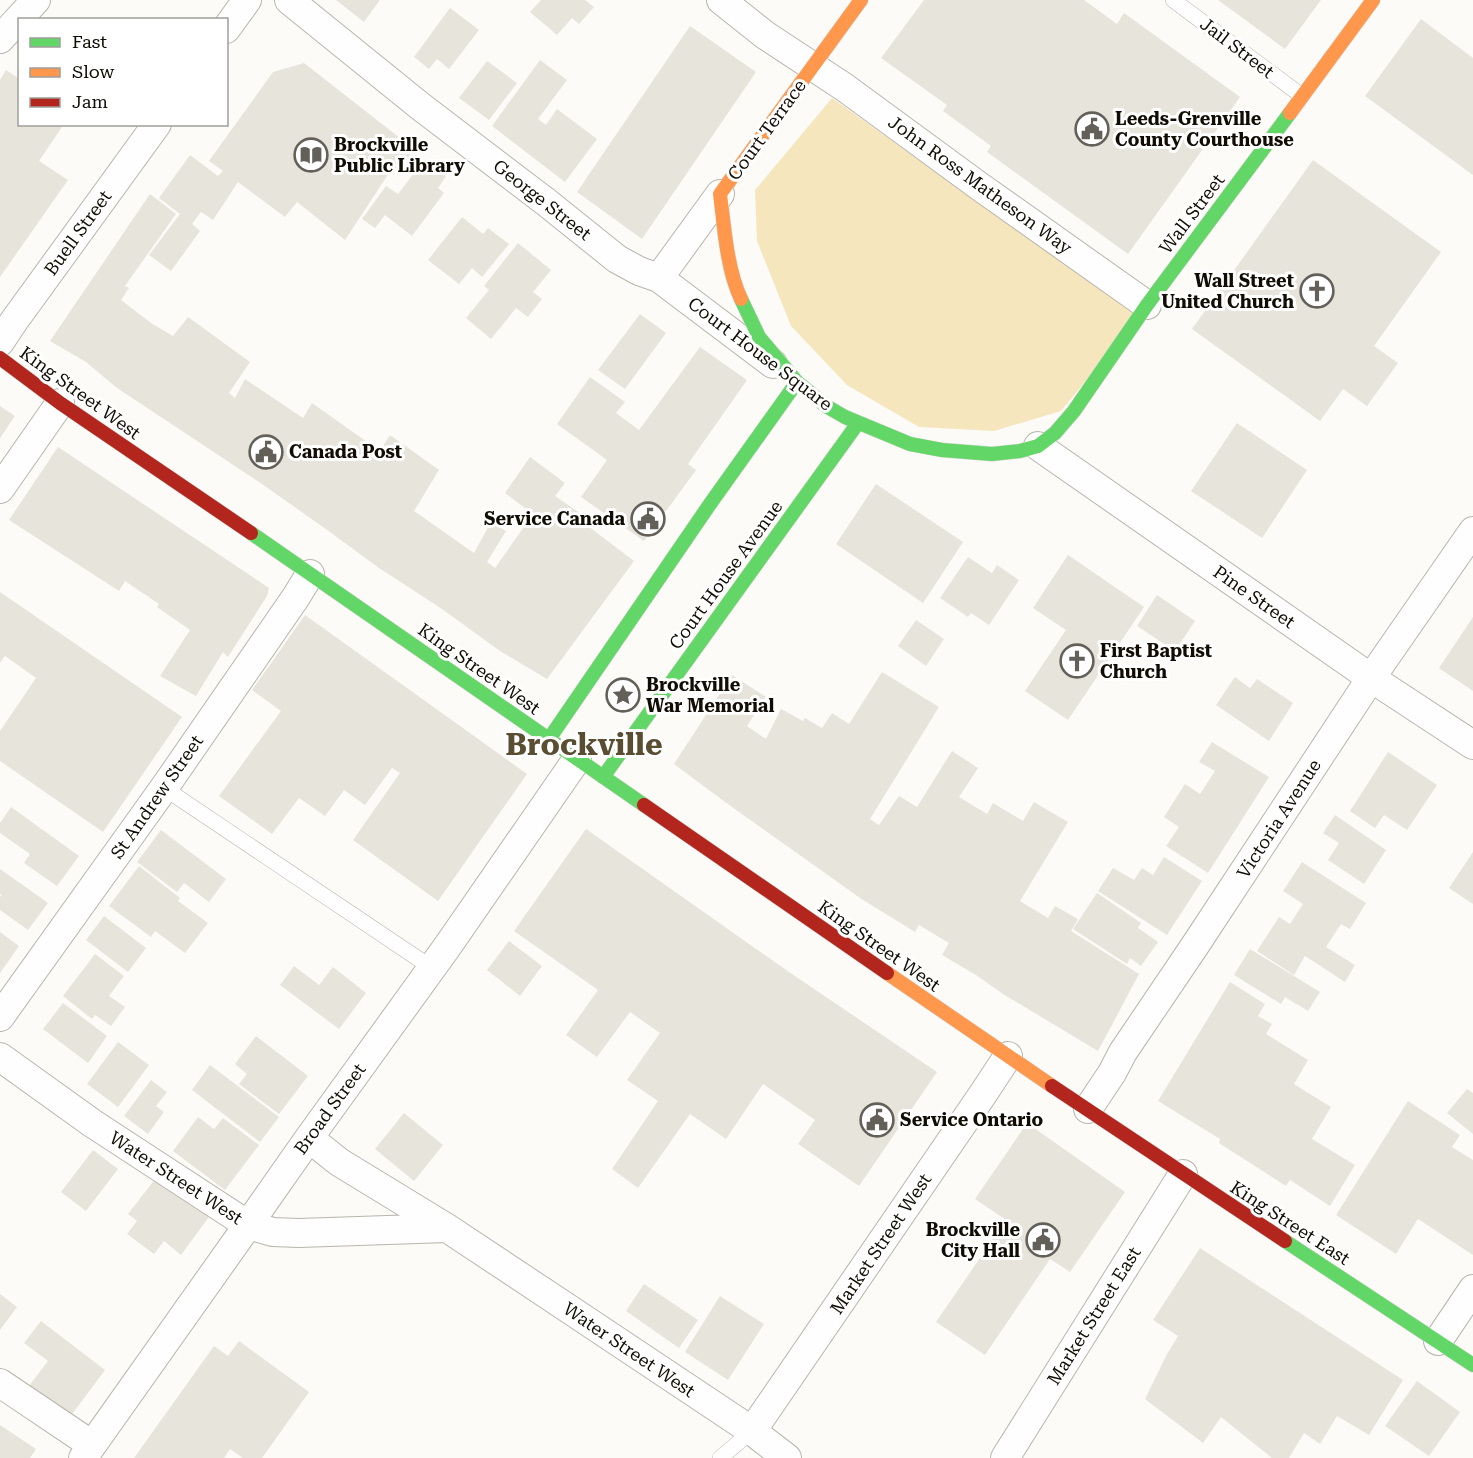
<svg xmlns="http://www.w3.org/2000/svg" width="1473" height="1458" font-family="'Roboto Serif',serif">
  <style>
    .green { fill: #f5e6be }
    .building { fill: #e7e4dc }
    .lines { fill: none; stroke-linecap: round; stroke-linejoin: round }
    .lane-casing { stroke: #b8b5ad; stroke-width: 16 }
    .street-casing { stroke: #b8b5ad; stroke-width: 30 }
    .fast-casing { stroke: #d8d7d3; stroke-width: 15 }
    .slow-casing { stroke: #d8d7d3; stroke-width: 15 }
    .jam-casing { stroke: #d8d7d3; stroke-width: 15 }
    .lane { stroke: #fffefe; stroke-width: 15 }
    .street { stroke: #fffefe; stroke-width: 28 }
    .fast { stroke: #63d668; stroke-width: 14 }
    .slow { stroke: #ff974d; stroke-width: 14 }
    .jam { stroke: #b3261e; stroke-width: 14 }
    .labels { text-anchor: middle; stroke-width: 6; stroke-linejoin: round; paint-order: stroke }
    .street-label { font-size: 18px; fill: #110d04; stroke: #fff }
    .poi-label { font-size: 18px; font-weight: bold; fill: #110d04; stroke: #fff; text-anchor: start }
    .town-label { font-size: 30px; font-weight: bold; fill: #594e32; stroke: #fff }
  </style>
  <rect width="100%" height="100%" fill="#fcfbf7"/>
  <path class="green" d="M832,98l306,219 -77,94 -67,20 -75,-4 -72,-42 -56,-59 -34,-85 -2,-51z"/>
  <path class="building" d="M336,0h44l-16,22z
    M541,0h44l9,7 -15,17 -7,-6 -15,17 -27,-23z
    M924,0h160l33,24 7,-11 116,84 -112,157 -141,-102 4,-6 -48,-35 4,-6 -66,-47z
    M1218,0h103l-36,49z
    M450,8l29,22 -30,39 -12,-10 -8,10 -15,-12z
    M1421,19l52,39v117l-108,-79z
    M690,26l66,46 -114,167 -65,-47z
    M540,60l27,20 -29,39 8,6 11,-16 40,30 -32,43 -73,-56z
    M487,61l30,22 -28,37 -30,-22z
    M304,63l110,86 -15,22 -6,-4 -48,73 -48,-38 -12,15 -47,-35 -25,38 -12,-8 -9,12 8,7 -29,40 -22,-16 31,-41 -21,-16 31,-43 28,21 5,-5 -14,-10 64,-89z
    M6,70l14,9v45h44l-25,37 29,19 -68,97v-197z
    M425,159l21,17 -8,12 6,5 -32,43 -27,-21 -10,13 -13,-9 24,-33 12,8z
    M1313,160l128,92 -67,94 24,17 -31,43 -24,-17 -23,32 -128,-92z
    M150,194l26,20 -51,72 4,2 -8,12 30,23 22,13 15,-19 62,45 -21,31 6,5 10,-19 58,39 9,-15 68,48 10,-16 49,35 -25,41 60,42 17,-31 15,9 -19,31 8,6 38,-54 -28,-21 25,-36 35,26 -10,13 32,22 -3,5 50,38 -87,118 -47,-28 -58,-42 -63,-41 -49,-36 -68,-48 -145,-96 -31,-26 -36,-21z
    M462,217l21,17 5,-6 21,16 -27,33 -10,-9 -13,16 -31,-24z
    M518,243l33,27 -18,22 9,7 -14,18 -12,-9 -25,31 -25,-21 23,-28 -5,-4z
    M640,314l26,19 -41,56 -27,-19z
    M700,347l47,33 -59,84 8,6 -52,71 -63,-44 26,-37 -50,-36 33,-47 35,25 -9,11 23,17z
    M0,406l15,10 -15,22z
    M1237,423l70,47 -45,68 -71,-47z
    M58,447l211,141 -2,8 -39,61 -5,-5 -27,44 -36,-20 30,-46 -33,-23 2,-3 -34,-23 -6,10 -110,-71z
    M876,484l87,58 -40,61 -87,-59z
    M1068,555l76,52 -76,113 -43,-29 41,-61 -33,-22z
    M968,557l24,16 5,-8 22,15 -30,45 -18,-12 -3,4 -28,-19z
    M0,592l182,125 -79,115 -103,-71v-30l36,-53 -31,-22 -5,7z
    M1157,595l38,26 -20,30 -38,-25z
    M305,615l222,159 -89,127 -85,-61 47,-67 -8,-5 -27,37 -21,-15 -19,26 -26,-18 -27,36 -53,-38 62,-85 -29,-21z
    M1473,617v74l-34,-23z
    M916,620l28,19 -18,27 -28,-20z
    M882,672l57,35 -69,112 9,6 20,-29 18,11 35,-56 26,17 -19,29 28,17 6,-11 30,18 11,-19 34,20 -48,79 28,17 7,-12 23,13 -7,12 68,43 -41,77 -95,-57 -27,-19 -34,-20 7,-12 -30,-18 -4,7 -55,-34 -135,-96 -51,-38 58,-89 34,22 -19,29 19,13 15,-30 22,12 2,-3 17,10 10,-15 17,11z
    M1235,677l15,11 7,-9 36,24 -24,38 -53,-36z
    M1212,742l57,35 -61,96 -42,-27 13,-19 -15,-10 21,-33 15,10 15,-23 -16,-9z
    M1388,752l49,33 -30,45 -23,-15 -9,13 -25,-17z
    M11,807l68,49 -22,30 -33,-23 6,-9 -30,-21v-10z
    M1335,815l51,35 -22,34 -36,-24 11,-17 -16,-10z
    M586,829l203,143 148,100 -78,114 -61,-42 17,-24 -52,-36 -37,55 -36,-25 -52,74 -26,-19 46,-68 -31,-21 33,-47 -30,-21 -33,45 -31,-22 32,-45 -84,-59z
    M161,830l65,49 -17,23 -25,-19 -7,9 -40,-30z
    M1473,852v52l-24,-16z
    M1164,857l38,24 -35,54 -69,-44 15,-23 21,12 8,-12 11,7z
    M1302,862l64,41 -16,26 -9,-5 -15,23 29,18 -10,17 -40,-26 -11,19 -37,-24 22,-34 11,7 13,-20 -20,-13z
    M139,866l41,32 -2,3 30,22 -23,30 -30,-22 -4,6 -42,-31z
    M0,869l48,34 -20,27 -28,-20v-13l2,-2 -2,-1z
    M1097,893l44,30 -3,5 20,14 -17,24 -11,-8 -3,6 -54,-35z
    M104,916l42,32 -18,24 -42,-32z
    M0,932l19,14 -19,27z
    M509,941l33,25 -22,30 -33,-26z
    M1250,949l70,43 -12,19 -23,-14 -4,7 -47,-29z
    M95,954l29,22 -15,20 16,11 -14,19 -16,-11 -3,4 -29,-23z
    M294,966l25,19 14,-18 33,26 -27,36 -59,-44z
    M1230,982l35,22 -7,12 14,8 -6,10 42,26 -14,24 37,23 -19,32 43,26 -25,41 -40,-26 -4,6 -67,-43 1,-4 -62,-38z
    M63,1003l44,33 -19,27 -45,-34z
    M256,1036l52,40 -29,38 -40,-30 8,-10 -12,-10z
    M118,1042l31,23 -31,42 -31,-23z
    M210,1065l69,52 -19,25 -68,-52z
    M151,1080l16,12 -11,14 8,6 -16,22 -24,-18z
    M1467,1089l6,4v41l-26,-21z
    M1408,1101l52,34 -8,12 21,13v95l-55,-36 -22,35 -60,-39z
    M404,1113l39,32 -29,36 -39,-32z
    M198,1117l16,12 9,-11 36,27 -34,45 -52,-39z
    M1027,1123l98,69 -55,80 -20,-13 -65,96 -49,-33 70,-102 -31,-21z
    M93,1150l25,19 -32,42 -25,-19z
    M156,1178l53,39 -28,38 -17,-14 -10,13 -27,-20 10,-13 -9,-7z
    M1200,1248l203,132 -34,55 -32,-19 -17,28 -16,-11 -15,25h-17l-51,-41 -18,26 -58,-44 22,-45 11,-18 -25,-16z
    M644,1284l54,36 -19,28 -53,-37z
    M0,1294l17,13 -17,23z
    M720,1296l44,28 -36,56 -43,-28z
    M41,1321l64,49 -35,47 -41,-31 19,-25 -24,-18z
    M239,1341l70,51 -47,66h-19l-13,-9 -6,9h-90l80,-112 14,10z
    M1417,1381l43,31 -31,44 -44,-30z
    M0,1425l36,24 -6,9h-30z"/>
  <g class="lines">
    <defs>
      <path id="lane" d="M1173,0l129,96
        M164,788l268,180
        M720,1458l32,-27"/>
      <path id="street" d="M289,0l131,106 126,96 71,57 22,12 20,7 114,86
        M721,0l44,35 79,52 135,99 168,119
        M226,29l21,-29
        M0,39l36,-39
        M659,278l61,-84
        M0,342l14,-21 143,-197
        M1038,446l333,232 102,67
        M0,489l60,-86
        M0,1017l164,-229 132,-191 14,-23
        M0,1057l92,66 156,102 25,7 26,1 148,-5
        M1088,1109l24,-36 11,-21 71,-105 177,-269 102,-147
        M309,1138l30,24 108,66 113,75 192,128 35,27
        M1438,1341l35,-52
        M0,1383l92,62
        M752,1431l231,-337 25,-38
        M83,1458l165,-233 61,-87 138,-191 130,-188
        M1005,1458l178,-284"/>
      <path id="fast" d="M741,299l18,38 38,45 29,24 19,11 65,27 32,6 50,4 28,-3 18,-5 17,-13 19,-22 73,-106 143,-192
        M251,533l393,272
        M549,739l161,-235 87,-122
        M603,777l255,-354
        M1285,1241l188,124"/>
      <path id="slow" d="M1290,113l83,-113
        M741,299c-14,-29 -17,-73 -21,-105l141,-194
        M887,973l165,113"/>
      <path id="jam" d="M0,358l60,45 191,130
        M644,805l243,168
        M1052,1086l233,155"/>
    </defs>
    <use href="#lane" class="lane-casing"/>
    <use href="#street" class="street-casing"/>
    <use href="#fast" class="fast-casing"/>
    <use href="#slow" class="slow-casing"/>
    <use href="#jam" class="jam-casing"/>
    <use href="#lane" class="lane"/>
    <use href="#street" class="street"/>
    <use href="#fast" class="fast"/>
    <use href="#slow" class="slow"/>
    <use href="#jam" class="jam"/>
  </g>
  <defs>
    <symbol id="civic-ring" viewBox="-11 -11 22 22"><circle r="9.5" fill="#fff" stroke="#636059" stroke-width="1.5"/><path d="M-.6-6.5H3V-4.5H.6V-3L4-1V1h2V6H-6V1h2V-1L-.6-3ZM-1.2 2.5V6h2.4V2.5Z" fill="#636059"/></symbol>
    <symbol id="library-ring" viewBox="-11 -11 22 22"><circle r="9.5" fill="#fff" stroke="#636059" stroke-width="1.5"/><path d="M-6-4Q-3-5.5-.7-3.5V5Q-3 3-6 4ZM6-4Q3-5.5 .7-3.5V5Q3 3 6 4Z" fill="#636059"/></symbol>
    <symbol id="church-ring" viewBox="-11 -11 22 22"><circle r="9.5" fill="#fff" stroke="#636059" stroke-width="1.5"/><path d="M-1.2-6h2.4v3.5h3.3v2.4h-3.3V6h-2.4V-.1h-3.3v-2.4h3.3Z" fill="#636059"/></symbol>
    <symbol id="sight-ring" viewBox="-11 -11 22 22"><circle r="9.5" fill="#fff" stroke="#636059" stroke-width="1.5"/><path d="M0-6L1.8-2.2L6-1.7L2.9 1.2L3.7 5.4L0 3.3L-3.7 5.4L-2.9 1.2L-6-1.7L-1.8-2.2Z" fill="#636059"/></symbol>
  </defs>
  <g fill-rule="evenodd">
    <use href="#civic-ring" x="1073" y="110" width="38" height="38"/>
    <use href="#library-ring" x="292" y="136" width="38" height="38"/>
    <use href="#church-ring" x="1298" y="272" width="38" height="38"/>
    <use href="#civic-ring" x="247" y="433" width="38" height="38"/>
    <use href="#civic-ring" x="629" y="500" width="38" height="38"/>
    <use href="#church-ring" x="1058" y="642" width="38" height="38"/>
    <use href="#sight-ring" x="604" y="676" width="38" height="38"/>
    <use href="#civic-ring" x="858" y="1101" width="38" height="38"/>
    <use href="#civic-ring" x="1024" y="1221" width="38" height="38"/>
  </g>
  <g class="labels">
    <g class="street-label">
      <text transform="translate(1237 48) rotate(37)" y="6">Jail Street</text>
      <text transform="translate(767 130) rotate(-54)" y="6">Court Terrace</text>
      <text transform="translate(980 185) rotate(36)" y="6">John Ross Matheson Way</text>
      <text transform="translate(542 200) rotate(38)" y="6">George Street</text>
      <text transform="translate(1192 214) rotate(-53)" y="6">Wall Street</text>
      <text transform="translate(78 233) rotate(-54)" y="6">Buell Street</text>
      <text transform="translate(760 354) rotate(37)" y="6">Court House Square</text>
      <text transform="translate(80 393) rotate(36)" y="6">King Street West</text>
      <text transform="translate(726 575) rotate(-54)" y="6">Court House Avenue</text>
      <text transform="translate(1254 597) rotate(35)" y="6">Pine Street</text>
      <text transform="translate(479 669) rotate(35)" y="6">King Street West</text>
      <text transform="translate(157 797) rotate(-55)" y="6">St Andrew Street</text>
      <text transform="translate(1279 819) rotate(-57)" y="6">Victoria Avenue</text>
      <text transform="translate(879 946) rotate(35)" y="6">King Street West</text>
      <text transform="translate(330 1109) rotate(-54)" y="6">Broad Street</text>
      <text transform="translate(176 1178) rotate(33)" y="6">Water Street West</text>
      <text transform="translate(1290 1223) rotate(33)" y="6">King Street East</text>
      <text transform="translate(881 1244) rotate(-56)" y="6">Market Street West</text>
      <text transform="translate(1094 1316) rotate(-58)" y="6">Market Street East</text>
      <text transform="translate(629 1350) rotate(34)" y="6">Water Street West</text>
    </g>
    <g class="poi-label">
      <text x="1115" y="125">Leeds-Grenville<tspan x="1115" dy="21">County Courthouse</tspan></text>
      <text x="334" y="151">Brockville<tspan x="334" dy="21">Public Library</tspan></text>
      <text x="1294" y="287" text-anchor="end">Wall Street<tspan x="1294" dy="21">United Church</tspan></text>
      <text x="289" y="458">Canada Post</text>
      <text x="625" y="525" text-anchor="end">Service Canada</text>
      <text x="1100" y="657">First Baptist<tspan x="1100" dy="21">Church</tspan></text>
      <text x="646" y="691">Brockville<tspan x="646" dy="21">War Memorial</tspan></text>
      <text x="900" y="1126">Service Ontario</text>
      <text x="1020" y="1236" text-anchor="end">Brockville<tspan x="1020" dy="21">City Hall</tspan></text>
    </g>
    <g class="town-label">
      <text x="584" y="755">Brockville</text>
    </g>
  </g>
  <rect x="18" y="18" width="210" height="108" fill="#ffffff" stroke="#a09e9b" stroke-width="1.5"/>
  <rect x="30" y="38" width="30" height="9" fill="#63d668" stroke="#a09e9b" stroke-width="1.5"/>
  <text x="72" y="48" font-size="18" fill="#110d04">Fast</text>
  <rect x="30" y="68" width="30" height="9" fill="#ff974d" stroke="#a09e9b" stroke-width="1.5"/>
  <text x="72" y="78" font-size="18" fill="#110d04">Slow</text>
  <rect x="30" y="98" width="30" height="9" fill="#b3261e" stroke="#a09e9b" stroke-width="1.5"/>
  <text x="72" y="108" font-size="18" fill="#110d04">Jam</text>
</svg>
